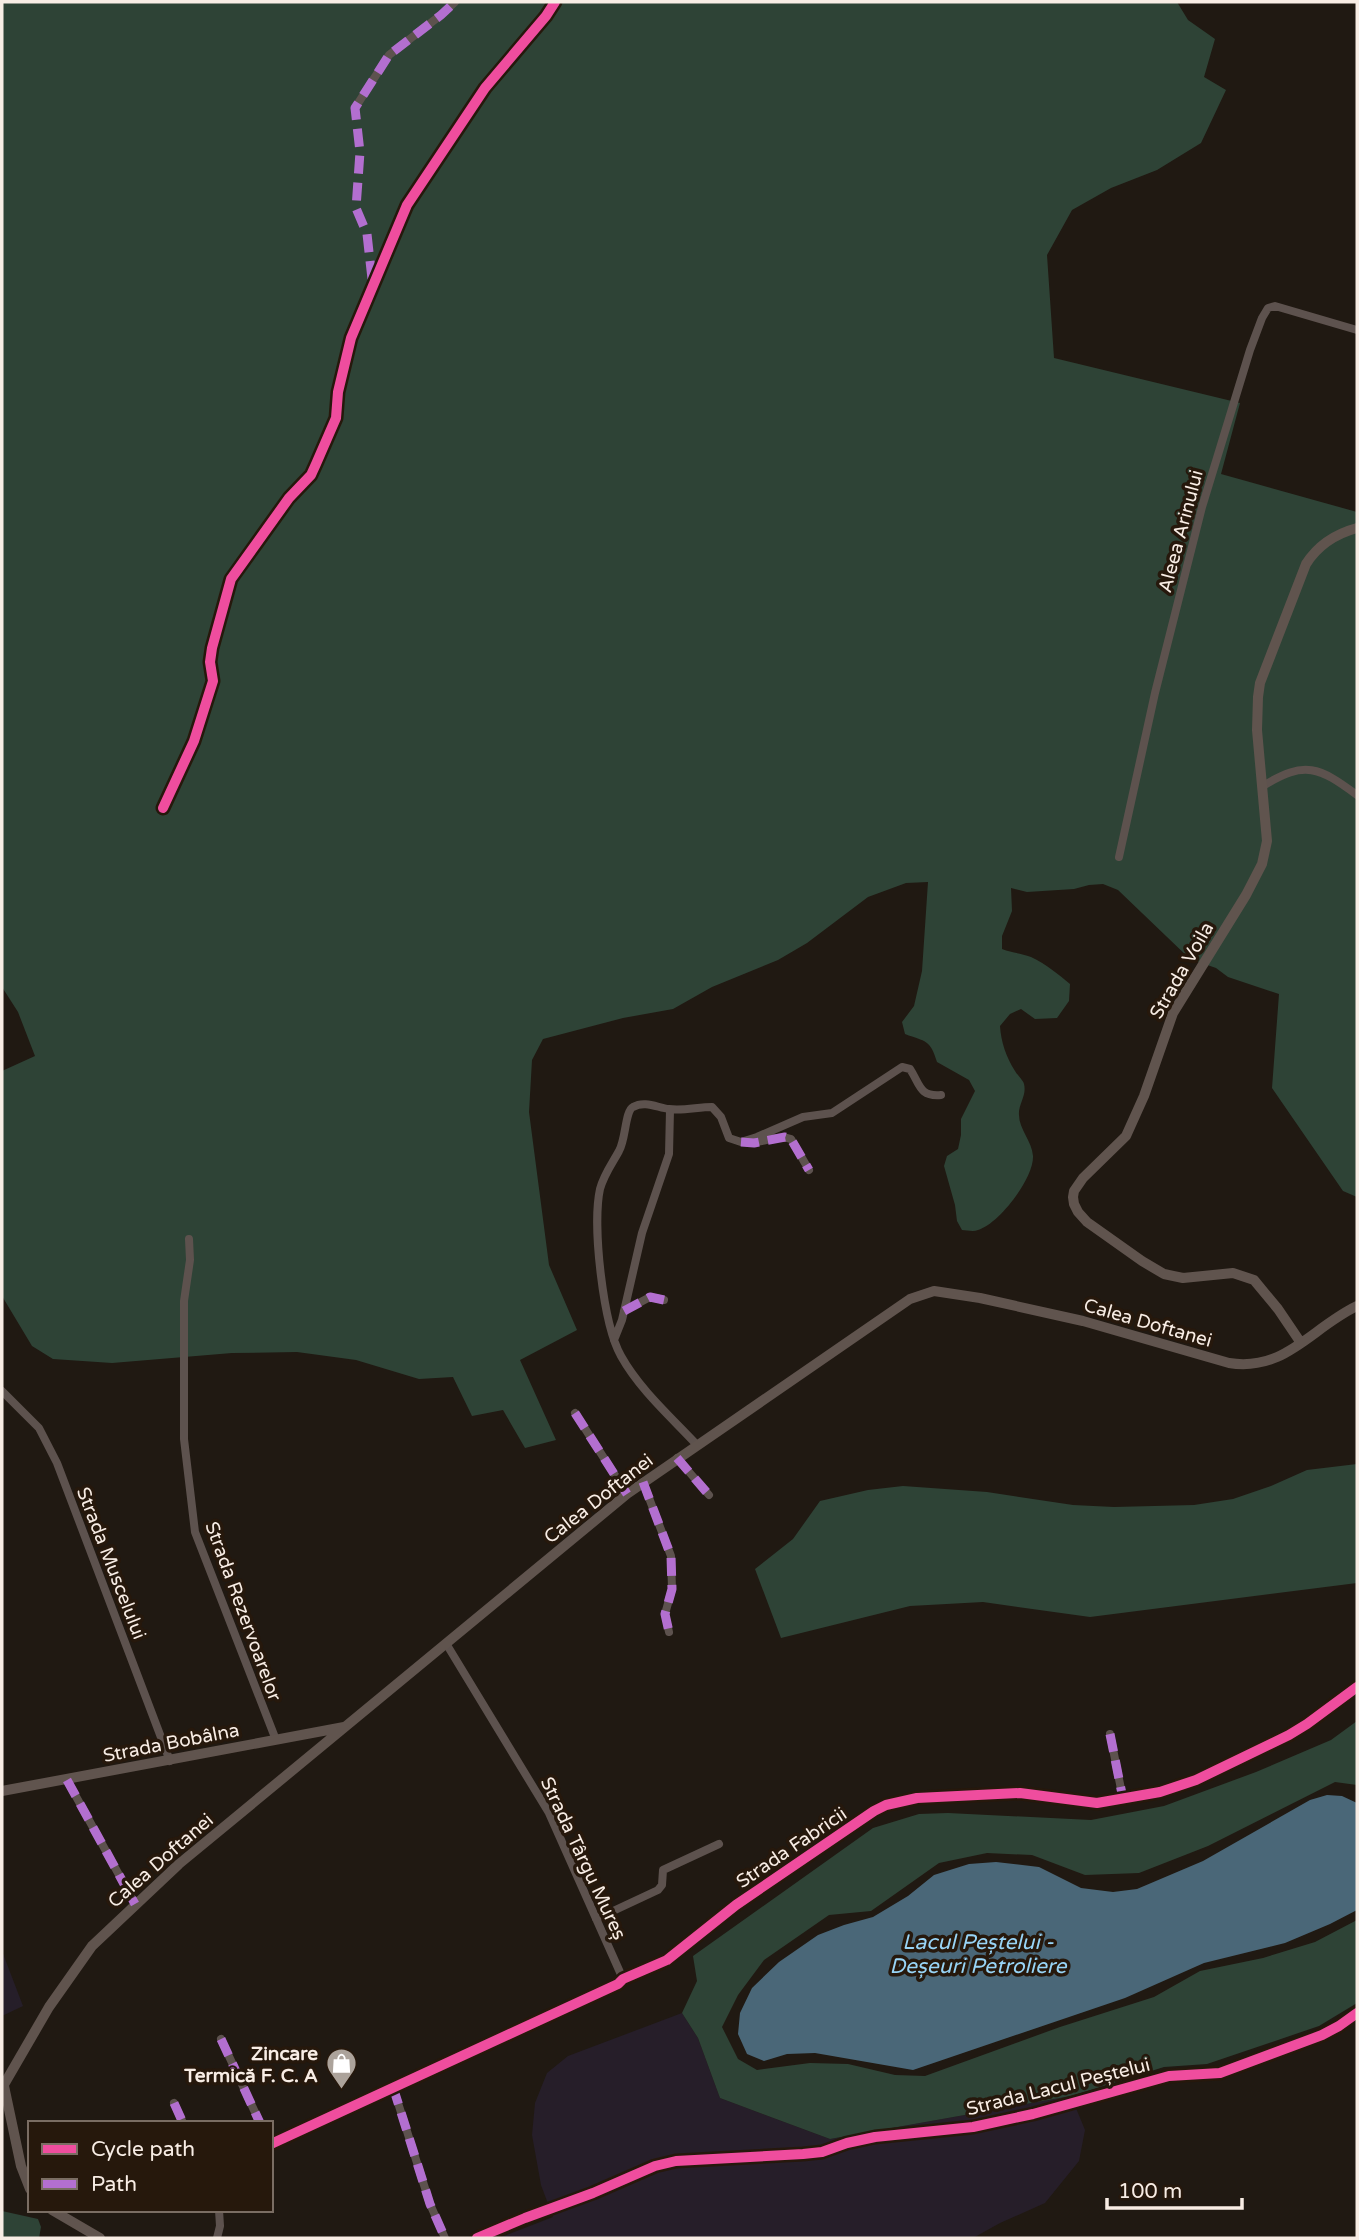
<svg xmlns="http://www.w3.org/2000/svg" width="1359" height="2240" font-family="'Varela Round',sans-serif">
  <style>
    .industrial { fill: #261e29 }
    .green { fill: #2e4336 }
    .water { fill: #4a6778 }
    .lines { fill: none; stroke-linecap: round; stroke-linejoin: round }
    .street { stroke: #5d524e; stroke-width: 8 }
    .secondary { stroke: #60544e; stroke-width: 10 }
    .quiet { stroke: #b36fd0; stroke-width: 9; stroke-dasharray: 18 9; stroke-linecap: butt }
    .cycleway-casing { stroke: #26180c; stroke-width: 15 }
    .cycleway { stroke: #ef4d9e; stroke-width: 10 }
    .labels { text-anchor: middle; stroke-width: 7; stroke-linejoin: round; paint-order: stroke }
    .street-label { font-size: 19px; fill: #f8ede5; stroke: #26180c }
    .poi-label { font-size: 19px; font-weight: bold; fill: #f8ede5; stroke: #26180c; text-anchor: end }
    .water-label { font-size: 21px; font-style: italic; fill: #98d4f6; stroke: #26180c }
  </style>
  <rect width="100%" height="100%" fill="#201912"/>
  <path class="industrial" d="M2,1951l21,55 -21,10z
    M682,2013l16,25 22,60 110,41 241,-43 14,34 -6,31 -34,42 -45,20 -27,15h-474l54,-21 -12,-32 -9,-50 3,-32 12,-30 21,-17z"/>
  <path class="green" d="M2,2h1175l11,18 27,19 -11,38 22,13 -25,53 -44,27 -46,18 -39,22 -25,45 7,103 186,45 -19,71 136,38v685l-14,-6 -71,-103 7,-94 -51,-17 -12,-9 -26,-9 -72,-69 -15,-6 -14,1 -15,4 -47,3 -16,-4 1,23 -10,25v13c10,4 19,4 29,8 15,7 27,17 39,27l-1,17 -12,17 -22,1 -14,-10 -11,5 -10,12c1,16 6,31 15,45 3,5 8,9 9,13 3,12 -6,20 -5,31 0,14 13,26 14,41 1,22 -34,68 -55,74 -5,2 -11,0 -16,0l-5,-9 -2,-16 -11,-39 3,-10 11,-7 3,-14v-16l14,-28 -6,-11 -32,-18c-7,-23 -11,-20 -32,-28l-3,-12 12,-16 8,-35 6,-89 -22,1 -38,14 -61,46 -29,17 -66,27 -39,22 -50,9 -80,21 -11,21 -3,52 20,153 28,65 -57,30 36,80 -31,8 -22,-38 -31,6 -19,-39 -34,2 -63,-19 -59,-8 -65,1 -120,10 -59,-4 -21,-13 -30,-50v-225l33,-15 -17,-44 -16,-25z
    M1357,1464v119l-267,34 -107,-15 -73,4 -129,32 -26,-69 38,-30 27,-38 48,-11 35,-4 84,6 86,13 41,2 80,-2 39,-6 38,-13 36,-16z
    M1357,1721v64l-22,-3 -127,64 -69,27 -54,2 -53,-20 -45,-2 -48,10 -68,48 -42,4 -65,45 -26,35 -16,32 16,32 19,11 53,-7 38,1 47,11 30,1 135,-49 94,-30 46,-26 63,-13 52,-16 42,-22v83l-38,23 -112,38 -43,3 -93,29 -241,43 -110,-41 -22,-60 -16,-25 15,-32 -4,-25 180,-128 46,-14 29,-1 143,7 73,-14 92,-34 75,-32z
    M2,2211l36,8 3,8 -2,11h-37z"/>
  <path class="water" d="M1327,1795l15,1 15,7v107l-27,14 -45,19 -81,20 -79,35 -212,72 -98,-17 -28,1 -23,7 -17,-7 -9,-20 2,-21 12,-25 27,-26 39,-27 26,-10 29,-8 35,-21 26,-21 35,-11 27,-2 43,5 42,21 32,4 24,-3 66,-28 107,-61z"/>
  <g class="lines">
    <path class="street" d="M355,108l34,-53 52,-40 14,-13
      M1263,786c42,-26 56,-19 94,9
      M163,808l31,-67 19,-60 -3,-19 2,-14 19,-69 58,-81 22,-23 5,-11 20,-46 2,-26 13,-54 56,-133 78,-117 61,-72 9,-14
      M1119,857l36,-164 47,-186 48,-157 12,-32 6,-10 7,-2 82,24
      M747,1142c15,2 30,-8 44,-3l18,31
      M189,1239l1,21 -6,41v138l11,93 81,208
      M624,1311l26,-14 14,3
      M614,1340l8,-20 20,-87 27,-79 1,-44
      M2,1391l37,37 18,35 113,298
      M575,1413l52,81
      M697,1445c-26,-28 -57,-55 -76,-89 -18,-32 -29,-131 -21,-167 4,-15 12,-25 19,-38 7,-12 6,-40 14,-44 12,-7 25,1 36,2 14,2 29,-2 43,-2l9,10 8,21 12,4 16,-5 46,-20 29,-4 70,-46 8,2c10,15 9,28 31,26
      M677,1458l32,37
      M643,1482l28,74 1,33 -7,25 4,18
      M447,1645l102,168 74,166
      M1110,1734l13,65
      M67,1780l68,124
      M596,1919l62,-29 4,-5 1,-15 56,-26
      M221,2039l39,84
      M393,2087l37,117 15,34
      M174,2103l9,20
      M271,2144l347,-160 5,-5 44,-19 69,-55 138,-94 12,-6 31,-7 103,-5 77,10 63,-11 36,-12 93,-45 18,-11 50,-37
      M217,2238l3,-12 -1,-16
      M477,2238l48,-20 68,-25 62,-27 21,-5 127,-7 19,-2 25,-9 28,-6 98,-10 60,-13 136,-38 51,-3 102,-38 17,-9 18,-13"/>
    <path class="secondary" d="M1301,1343l-23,-34 -24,-29 -21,-7 -50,5 -19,-4 -22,-13 -55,-39 -9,-10 -4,-8 -1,-7 1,-6 9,-13 43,-42 18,-40 29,-83 73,-118 16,-31 5,-23 -10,-111 1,-33 2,-14 46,-119c12,-19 29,-30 51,-36
      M2,1791l342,-64
      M4,2086l17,80 9,23
      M2,2088l47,-81 43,-61 87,-82 448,-370 283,-195 24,-8 46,7 103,23 146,42c56,9 82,-35 128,-57
      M52,2210l48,28"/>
    <path class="quiet" d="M372,279l-5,-45 -11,-26 4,-56 -5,-44 34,-53 52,-40 14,-13
      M741,1142l13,1 31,-6 6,2 18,31
      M624,1311l26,-14 14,3
      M575,1413l52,81
      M677,1458l32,37
      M643,1482l28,74 1,33 -7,25 4,18
      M1110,1734l13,65
      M67,1780l68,124
      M221,2039l39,84
      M393,2087l37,117 15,34
      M174,2103l9,20"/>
    <defs>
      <path id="cycleway" d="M163,808l31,-67 19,-60 -3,-19 2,-14 19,-69 58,-81 22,-23 5,-11 20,-46 2,-26 13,-54 56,-133 78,-117 61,-72 9,-14
        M271,2144l347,-160 5,-5 44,-19 69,-55 138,-94 12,-6 31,-7 103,-5 77,10 63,-11 36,-12 93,-45 18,-11 50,-37
        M477,2238l48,-20 68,-25 62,-27 21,-5 127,-7 19,-2 25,-9 28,-6 98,-10 60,-13 136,-38 51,-3 102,-38 17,-9 18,-13"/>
    </defs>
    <use href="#cycleway" class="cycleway-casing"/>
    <use href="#cycleway" class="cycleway"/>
  </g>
  <defs>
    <symbol id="shop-pin" viewBox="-11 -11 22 30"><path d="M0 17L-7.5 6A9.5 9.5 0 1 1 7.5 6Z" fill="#aca39b" stroke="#26180c"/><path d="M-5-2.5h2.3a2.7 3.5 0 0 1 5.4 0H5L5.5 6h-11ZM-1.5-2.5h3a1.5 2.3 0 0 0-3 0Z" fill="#fff"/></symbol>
  </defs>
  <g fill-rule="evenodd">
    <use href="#shop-pin" x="324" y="2046" width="35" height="47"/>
  </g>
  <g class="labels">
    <g class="street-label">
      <text transform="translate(1180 531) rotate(-75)" y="7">Aleea Arinului</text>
      <text transform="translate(1181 970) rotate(-60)" y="7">Strada Voila</text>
      <text transform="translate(1148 1322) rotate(16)" y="7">Calea Doftanei</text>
      <text transform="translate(598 1498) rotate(-38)" y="7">Calea Doftanei</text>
      <text transform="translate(112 1563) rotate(69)" y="7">Strada Muscelului</text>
      <text transform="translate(244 1611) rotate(70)" y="7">Strada Rezervoarelor</text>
      <text transform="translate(171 1742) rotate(-11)" y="7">Strada Bobâlna</text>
      <text transform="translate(791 1847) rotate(-34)" y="7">Strada Fabricii</text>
      <text transform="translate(584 1858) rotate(65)" y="7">Strada Târgu Mureș</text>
      <text transform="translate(160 1860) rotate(-41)" y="7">Calea Doftanei</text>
      <text transform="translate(1058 2086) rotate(-14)" y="7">Strada Lacul Peștelui</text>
    </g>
    <g class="poi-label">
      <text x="318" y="2060">Zincare<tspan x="318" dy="22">Termică F. C. A</tspan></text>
    </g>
    <g class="water-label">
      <text x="978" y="1949">Lacul Peștelui -<tspan x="978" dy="24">Deșeuri Petroliere</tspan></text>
    </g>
  </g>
  <rect width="1359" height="2240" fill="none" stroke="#f8ede5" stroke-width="7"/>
  <rect x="28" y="2121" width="245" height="91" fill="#26180c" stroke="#7a6d63" stroke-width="2"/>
  <rect x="42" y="2144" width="35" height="10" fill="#ef4d9e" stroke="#7a6d63" stroke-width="2"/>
  <text x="91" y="2156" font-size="21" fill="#f8ede5">Cycle path</text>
  <rect x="42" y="2179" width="35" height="10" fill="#b36fd0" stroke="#7a6d63" stroke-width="2"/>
  <text x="91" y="2191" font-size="21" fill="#f8ede5">Path</text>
  <path d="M1107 2198v10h135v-10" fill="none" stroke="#f8ede5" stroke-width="3.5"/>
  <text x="1118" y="2198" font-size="21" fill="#f8ede5" stroke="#26180c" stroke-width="5" paint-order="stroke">100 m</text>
</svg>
